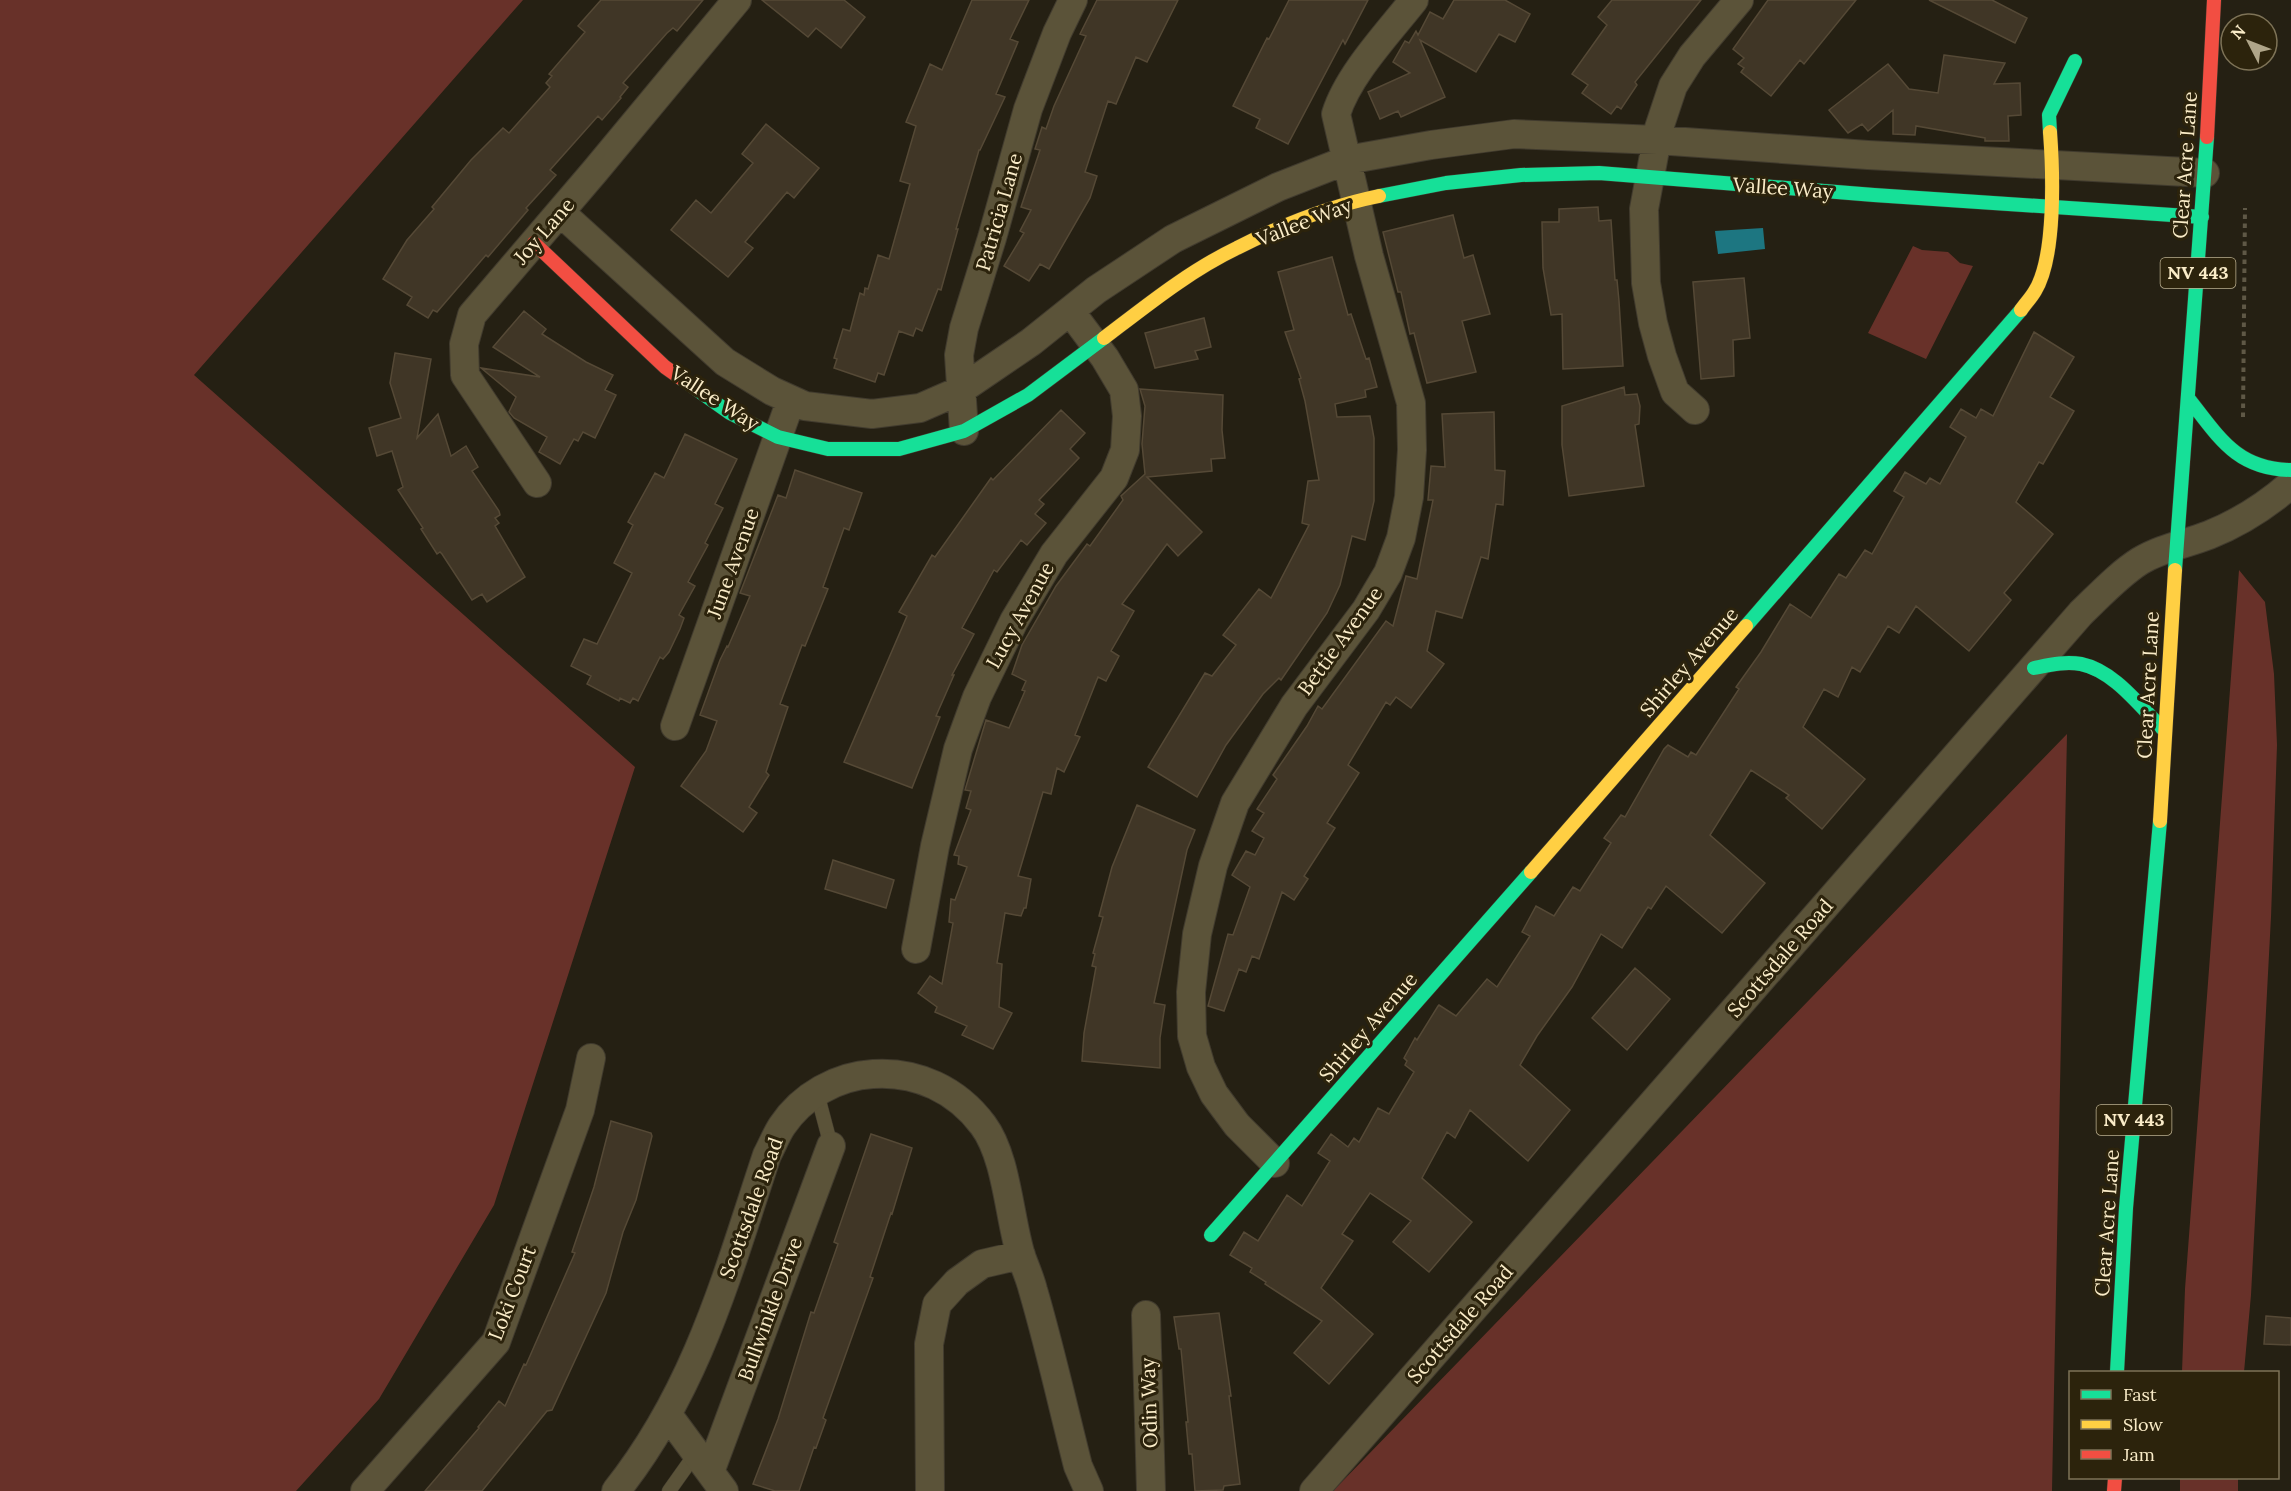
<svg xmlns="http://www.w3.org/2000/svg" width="2291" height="1491" font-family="Lora,serif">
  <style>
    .green { fill: #683129 }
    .water { fill: #1d7681 }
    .building { fill: #403626; stroke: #554936; stroke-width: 1.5 }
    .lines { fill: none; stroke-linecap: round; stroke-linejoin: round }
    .lane-casing { stroke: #413b2e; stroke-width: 15 }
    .street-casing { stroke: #413b2e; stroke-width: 30 }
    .fast-casing { stroke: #413b2e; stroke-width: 15 }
    .slow-casing { stroke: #413b2e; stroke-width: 15 }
    .jam-casing { stroke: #413b2e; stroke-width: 15 }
    .path { stroke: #5f5846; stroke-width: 4; stroke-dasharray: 4.5 4.5; stroke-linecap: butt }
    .lane { stroke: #5b5339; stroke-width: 14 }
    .street { stroke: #5b5339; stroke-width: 28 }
    .fast { stroke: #16e098; stroke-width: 14 }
    .slow { stroke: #ffcf43; stroke-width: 14 }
    .jam { stroke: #f24e42; stroke-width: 14 }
    .labels { text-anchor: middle; stroke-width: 6; stroke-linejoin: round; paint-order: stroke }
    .shield { fill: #2c230c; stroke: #bcb090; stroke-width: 1.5 }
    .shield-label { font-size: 18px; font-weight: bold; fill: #faecc8 }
    .street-label { font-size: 20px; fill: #faecc8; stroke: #2c230c }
  </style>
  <rect width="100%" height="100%" fill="#252013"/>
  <path class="green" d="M0,0h523l-329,375 441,392 -141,438 -115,194 -83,92h-296z
    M1913,246l9,4 26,2 12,11 13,3 -47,93 -58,-26z
    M2239,570l26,32 9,72 3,71 -6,172 -20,378 -7,77h-62l3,-83z
    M2067,734l-15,757h-719z
    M2180,1478h58v13h-58z"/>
  <path class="water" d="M1763,228l2,21 -47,5 -3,-23z"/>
  <path class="building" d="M601,0h102l-26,31 -4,-3 -6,5 -44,50 5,4 -8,10 1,1 -19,22 -4,-4 -48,54 6,5 -30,33 2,2 -40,47 -2,-2 -49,57 -4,-2 -5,8 -21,-13 5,-8 -29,-18 24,-39 27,-31 -2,-2 39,-47 32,-32 6,5 41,-46 -4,-4 6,-7 -3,-2 36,-42 -7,-6z
    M762,0h82l21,17 -24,31 -25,-20 -8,9z
    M972,0h57l-19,39 8,3 -22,52 9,3 -25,53h-1l-23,79h2l-17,61 -3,-1 -16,42 -6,-3 -3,8 -14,-5 -15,44 -6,-2 -3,9 -41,-14 3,-9 -3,-1 9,-29 7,2 10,-38 4,2 1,-7 3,1 10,-34 11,4 21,-75 -10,-3 16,-55 -10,-4 24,-58 12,6z
    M1097,0h81l-31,62 -11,-5 -20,47 -8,-3 -23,71 12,4 -7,22 -41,71 -9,-5 -11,17 -25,-15 20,-33 -4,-2 11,-21 -10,-3 19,-57 -5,-1 7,-22 4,2 8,-23 32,-70 -6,-2z
    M1289,0h79l-23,44 -2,-4 -55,104 -32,-16 4,-9 -27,-13 34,-68 2,1z
    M1454,0h51l25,14 -15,28 -16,-8 -23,38 -56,-32 25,57 -44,20 -3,-6 -18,8 -12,-27 42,-19 -17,-11 12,-21 4,2 7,-12 2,4 12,-23 13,7z
    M1612,0h89l-66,82 2,3 -16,24 -4,-3 -6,8 -29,-21 6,-8 -16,-11 35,-49 -9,-8z
    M1768,0h88l-52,64 -4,-4 -29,36 -30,-24 3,-4 -6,-4 6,-6 -11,-9z
    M1929,0h63l35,18 -12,25z
    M1944,55l61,8 -11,21 26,-1 1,32 -13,1 1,25h-24v-3l-69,-12 -1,9 -22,-1v-24l-25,21 -6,-7 -14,9 -19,-23 59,-46 21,25 29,4z
    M766,124l53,44 -25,30 -7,-6 -42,50 8,6 -25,29 -57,-47 25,-30 15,13 42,-50 -11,-9z
    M1598,207l1,14 12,-1 4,60h2l2,21 4,65 -60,3 -1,-55 -11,1 -8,-47 -1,-46h17v-13z
    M1453,215l11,43 9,-3 17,59 -28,7 14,51 -49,11 -13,-50 -4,1 -9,-42h-3l-15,-60z
    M1332,257l16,58 3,-1 15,45 3,-1 8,29 -12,3 1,7 -31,7 2,13 33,-1 4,22v63l-9,39 -13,-4 -12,49 -13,28 -46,67 -2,-2 -16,16 -37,51 -29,52 -49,-30 57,-94 7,3 24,-31 -13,-10 36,-46 12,9 38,-73 -7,-2 6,-42 11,-1 -14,-79 -6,-22 2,-1 -16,-46 9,-2 -16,-58z
    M1744,278l6,60 -17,2 1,36 -33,3 -8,-97z
    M524,311l22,18 -4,5 44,28 27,13 -8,15 11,5 -21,43 -12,-6 -5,9 -4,-2 -14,25 -21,-12 8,-15 -33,-19 -5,-6 7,-15 -35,-29 59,9 -47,-30z
    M1204,318l7,29 -16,4 3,8 -43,9 -10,-35z
    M2034,332l40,25 -24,40 24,14 -31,53 -4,-2 -23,40 37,32 -49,59 7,7 -42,51 -53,-45 -17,27 -11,-7 -28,46 -8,-5 -14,30 -14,-8 -21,38 62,52 -43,50 -36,-31 3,-3 -38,-25 -41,65 55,48 -43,50 -56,-47 -15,23 -3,-2 -26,41 -21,-14 -29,53 -35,49 -17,29 50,45 -42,51 -58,-51 -15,28 -8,-6 -25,46 50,44 -43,50 -36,-30 18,-21 -41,-28 -28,41 11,7 -32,47 52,46 -44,50 -35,-31 28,-32 -57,-37 1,-2 -16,-10 2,-4 -22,-13 14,-23 14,9 29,-46 15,11 28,-45 -12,-8 13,-19 17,13 6,-9 5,4 19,-34 11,6 25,-42 -9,-7 2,-4 -3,-3 11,-20 2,2 21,-34 1,-1 17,11 31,-37 10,8 33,-51 -8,-4 14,-26 18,10 19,-29 7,4 31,-48 -7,-5 17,-23 4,2 39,-68 4,-4 20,12 3,-5 5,3 43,-66 -3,-2 25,-35 29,-48 21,14 28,-44 7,4 19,-28 7,4 32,-57 -10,-6 11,-19 21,12 4,-6 10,6 26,-47 -16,-10 11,-18 15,9 5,-9 12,7z
    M395,353l36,6 -14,79 21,-24 13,42 15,-10 12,21 -6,4 27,40 1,4 -5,3 4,5 -4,3 30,51 -38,25 -5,-8 -10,6 -30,-46 -2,-2 -3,2 -16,-25 2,-1 -25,-38 5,-3 -11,-36 -15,5 -8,-28 32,-10 -11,-35z
    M1624,387l1,8 12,-1 3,12 -1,18 -4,1 9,61 -75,10 -7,-51v-39z
    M1140,389l83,6 -1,35 3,28 -14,1 1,12 -65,6 55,55 -24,24 -11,-12 -45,60 12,7 -23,40 8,5 -13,25 -8,-4 -23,58 5,2 -16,35 -7,-4 -6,26 -8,-2 -25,84 13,3 -5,29h-2l-3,8 -16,-3 -8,50 5,1 -3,43 13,6 -19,36 -31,-14 5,-9 -32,-14 2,-5 -19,-14 12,-17 12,8 11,-61 -4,-1 2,-23 4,1 12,-33 -9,-3 1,-8 -5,-1 17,-45 -5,-2 5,-17 -6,-1 21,-70 23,8 16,-37 -3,-1 4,-9 -14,-7 10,-29 34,-59 31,-42 3,2 33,-46 -2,-4 24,-22 -3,-30 3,-38z
    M1061,410l24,23 -15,16 9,9 -40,42 5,4 -9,10 11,9 -19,22 -6,-5 -24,32 -3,-2 -32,58 12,6 -22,41h2l-18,41 4,1 -28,71 -68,-26 63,-146 -8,-4 33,-57 3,2 56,-79 2,2z
    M1494,412l1,58 10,1 -2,34 -7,-1 -8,55 -7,-2 -19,61 -26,-7 -9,40 17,13 -33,44 -15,-11 -6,8 -4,-3 -38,63 11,8 -32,50 8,5 -31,48 4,3 -14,21 -12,-8 -23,67 -7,-3 -6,16 -7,-3 -15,42 -16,-5 20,-72 5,1 17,-48 -18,-12 14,-24 9,4 9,-17 -12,-7 12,-18 -7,-4 20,-30 -4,-4 34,-49 11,-20 4,3 64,-88 7,5 13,-50 11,3 16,-79h-5l3,-34 14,1 -3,-53z
    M685,434l52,25 -22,45 8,4 -18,35 3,2 -20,37 7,4 -16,29 5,3 -4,11 -11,23 -6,7 -3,-2 -22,44 -5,-3 -3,5 -10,-5 -1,3 -32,-17 4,-8 -20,-10 13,-27 13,5 35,-71 -18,-10 19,-38 -5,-3 27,-49 9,5z
    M795,470l67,23 -13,37 -5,-2 -21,59 5,2 -23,57 -3,-1 -22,59 8,3 -22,65 3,3 -20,32 8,6 -14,19 -62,-46 25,-35 11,-30 -17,-6 20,-55 7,-14 1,1 22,-51 -10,-3 28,-72 10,-26 8,3z
    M1137,805l58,25 -8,20 -33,153 11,2 -5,33v30l-78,-7 2,-28 12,-66 -4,-1 3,-12 -2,-1 10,-36 -4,-1 13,-49z
    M833,860l61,20 -8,28 -61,-19z
    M1635,968l35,31 -43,51 -35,-32z
    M611,1121l40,12 1,3 -16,64 -13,32 -17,61 -54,117 -5,1 -65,80h-57l54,-63 -1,-1 21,-26 6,5 19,-42 2,1 49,-112 -3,-1 22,-65z
    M871,1134l41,14 -20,66 -1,-1 -21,64 3,1 -50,140 3,2 -10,28 -2,-1 -15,44h-24l-22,-7 25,-65 33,-107 3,1 24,-69 -4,-2z
    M1219,1313l12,83h-2l11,88 -16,2 -1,4 -28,1 -3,-37h-3l-3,-32h2l-7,-73h-2l-5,-32z
    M2266,1316l25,2v27l-27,-1z"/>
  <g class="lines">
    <defs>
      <path id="lane" d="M817,1093l14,53
        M669,1491l27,-38"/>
      <path id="street" d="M560,212l165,150 47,29 33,15 67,8 48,-6 39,-17 72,-49 65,-52 77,-51 105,-52 69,-27 84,-15 83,-11 143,6 211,15 337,18
        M1695,410l-20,-18 -13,-36 -9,-33 -7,-40 -2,-74 15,-81 14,-42 19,-30 47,-56
        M964,431l-5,-76 5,-27 28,-90 36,-129 29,-76 16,-33
        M537,483l-72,-108 -1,-31 8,-29 123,-144 142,-171
        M675,726l116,-326
        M916,949l19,-103 23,-97 19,-52 37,-76 40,-67 60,-76 11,-28 2,-34 -3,-26 -19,-32 -35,-47
        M1275,1163l-38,-38 -23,-31 -13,-27 -9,-31 -1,-44 6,-58 16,-68 22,-63 59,-97 72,-96 22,-37 13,-35 8,-41 3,-47 -1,-47 -42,-147 -33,-142c12,-39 52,-81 78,-114
        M1146,1315l5,176
        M668,1415l56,76
        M710,1472l121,-326
        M365,1491l131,-149 84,-232 11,-52
        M616,1491c81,-102 111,-216 151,-336 5,-9 9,-20 15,-29 20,-30 55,-50 91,-52 44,-3 84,16 110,51 24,32 26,92 38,131 4,11 9,22 12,34 17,58 30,117 45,176l11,25
        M930,1491l-1,-147 8,-40 20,-22 25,-18 39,-9
        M1314,1491l767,-878c19,-18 37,-38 59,-52 21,-13 46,-17 69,-26 30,-12 58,-30 82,-51"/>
      <path id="fast" d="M2050,132l-1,-17 26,-54
        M1379,196l67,-13 75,-8 78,-2 275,22 328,22
        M682,379l48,34 48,24 50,12h71l65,-18 64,-36 76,-57
        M2188,398c31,39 48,71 103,72
        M2175,570l32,-433
        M1746,626l275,-316
        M2034,668c15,-3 31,-7 47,-4 34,7 60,44 84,67
        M1211,1235l320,-363
        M2117,1372l9,-164 34,-387"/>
      <path id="slow" d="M2021,310c4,-6 10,-12 14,-19 21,-34 18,-119 15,-159
        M1104,338c42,-32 85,-67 133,-90 45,-23 93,-42 142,-52
        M2160,821l15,-251
        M1531,872l215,-246"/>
      <path id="jam" d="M2207,137l7,-137
        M534,243l131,124 17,12
        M2114,1491l1,-13"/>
    </defs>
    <use href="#lane" class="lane-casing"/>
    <use href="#street" class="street-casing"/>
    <use href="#fast" class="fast-casing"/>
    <use href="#slow" class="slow-casing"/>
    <use href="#jam" class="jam-casing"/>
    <path class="path" d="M2243,417l2,-209"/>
    <use href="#lane" class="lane"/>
    <use href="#street" class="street"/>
    <use href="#fast" class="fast"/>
    <use href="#slow" class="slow"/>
    <use href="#jam" class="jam"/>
  </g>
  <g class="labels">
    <g class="shield">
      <rect x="2160.5" y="258" width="75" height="30" rx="4.5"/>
      <rect x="2096.5" y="1105" width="75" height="30" rx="4.5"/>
    </g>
    <g class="shield-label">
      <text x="2198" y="279">NV 443</text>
      <text x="2134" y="1126">NV 443</text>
    </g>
    <g class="street-label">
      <text transform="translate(2185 165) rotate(-86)" y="7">Clear Acre Lane</text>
      <text transform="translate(1783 188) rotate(4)" y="7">Vallee Way</text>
      <text transform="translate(999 212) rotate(-74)" y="7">Patricia Lane</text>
      <text transform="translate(1304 222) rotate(-21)" y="7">Vallee Way</text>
      <text transform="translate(544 231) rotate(-49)" y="7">Joy Lane</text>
      <text transform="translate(715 398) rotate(33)" y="7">Vallee Way</text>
      <text transform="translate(733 563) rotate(-70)" y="7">June Avenue</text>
      <text transform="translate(1020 615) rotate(-61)" y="7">Lucy Avenue</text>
      <text transform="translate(1340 641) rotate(-54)" y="7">Bettie Avenue</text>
      <text transform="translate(1689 662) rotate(-49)" y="7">Shirley Avenue</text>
      <text transform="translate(2148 685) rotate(-87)" y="7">Clear Acre Lane</text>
      <text transform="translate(1780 958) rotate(-49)" y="7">Scottsdale Road</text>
      <text transform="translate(1368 1027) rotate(-49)" y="7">Shirley Avenue</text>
      <text transform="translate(751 1208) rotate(-70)" y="7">Scottsdale Road</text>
      <text transform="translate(2107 1223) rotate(-86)" y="7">Clear Acre Lane</text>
      <text transform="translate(512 1293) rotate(-69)" y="7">Loki Court</text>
      <text transform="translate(770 1309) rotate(-70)" y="7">Bullwinkle Drive</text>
      <text transform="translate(1460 1324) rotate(-49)" y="7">Scottsdale Road</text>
      <text transform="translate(1149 1403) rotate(-92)" y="7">Odin Way</text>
    </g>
  </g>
  <rect x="2069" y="1371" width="210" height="108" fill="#2c230c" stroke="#7e7357" stroke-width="1.5"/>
  <rect x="2081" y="1390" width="30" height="9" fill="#16e098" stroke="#7e7357" stroke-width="1.5"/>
  <text x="2123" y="1401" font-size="18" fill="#faecc8">Fast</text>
  <rect x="2081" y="1420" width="30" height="9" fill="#ffcf43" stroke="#7e7357" stroke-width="1.5"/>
  <text x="2123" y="1431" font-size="18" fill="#faecc8">Slow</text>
  <rect x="2081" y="1450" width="30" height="9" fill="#f24e42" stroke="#7e7357" stroke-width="1.5"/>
  <text x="2123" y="1461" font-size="18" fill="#faecc8">Jam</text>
  <g transform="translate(2249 42) rotate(312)"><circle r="28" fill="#2c230c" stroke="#7e7357" stroke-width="1.5"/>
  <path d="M0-4.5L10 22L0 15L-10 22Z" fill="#afa589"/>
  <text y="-9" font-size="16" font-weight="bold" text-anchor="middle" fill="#faecc8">N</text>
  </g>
</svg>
